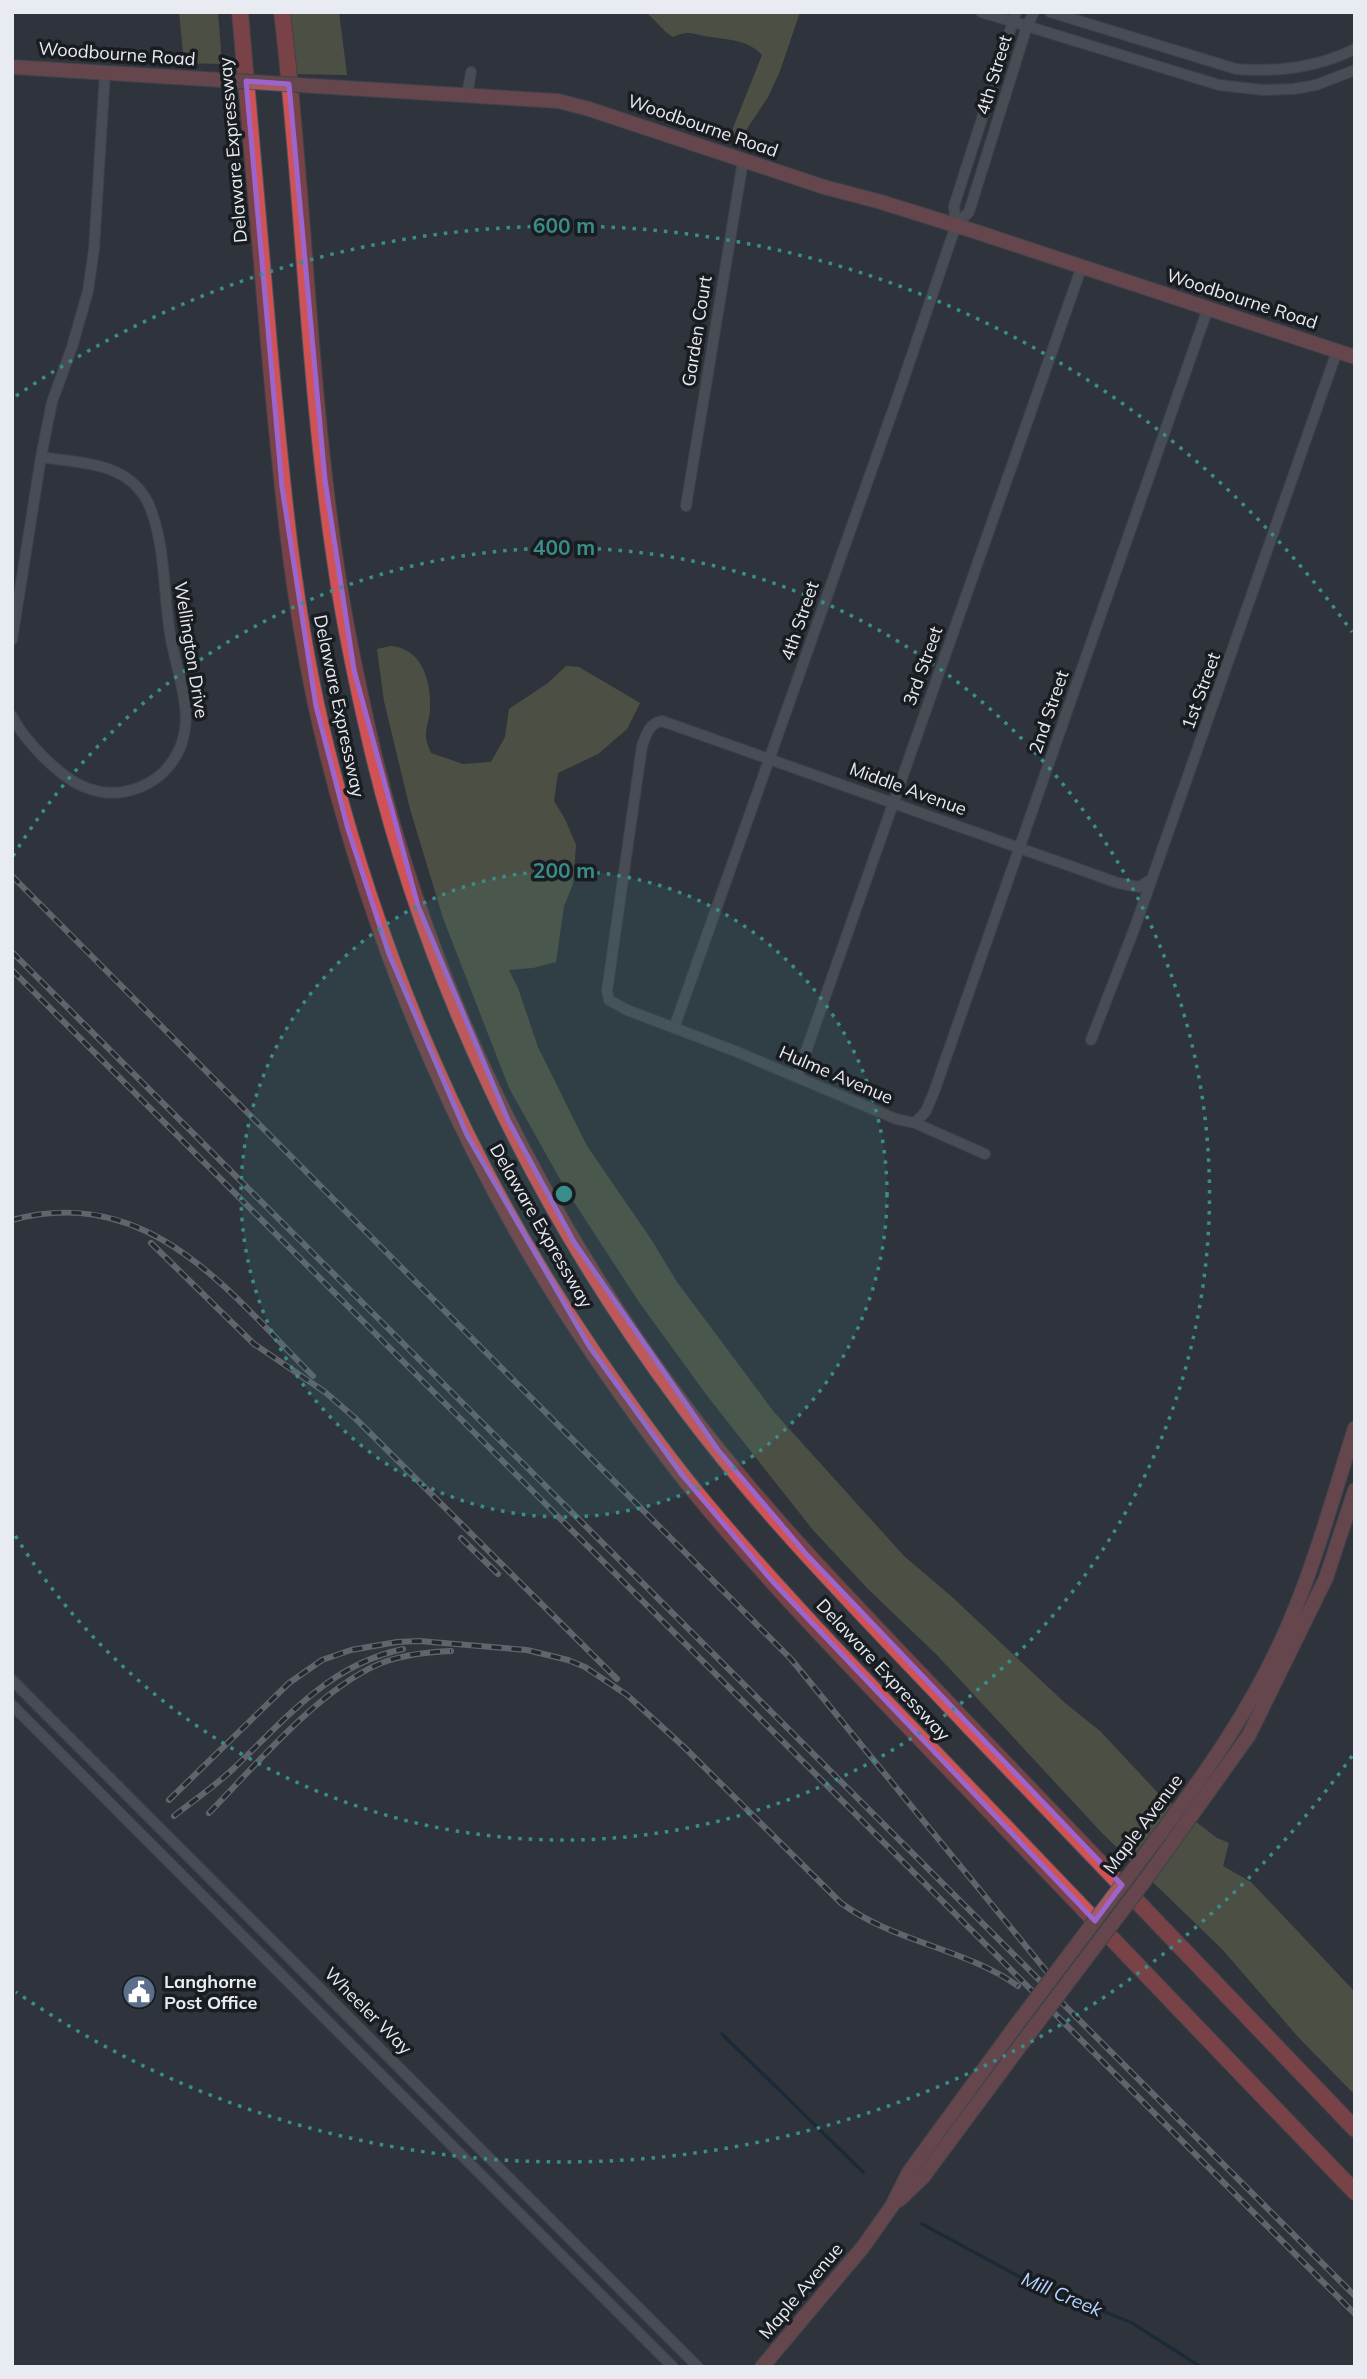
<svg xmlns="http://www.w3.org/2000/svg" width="1367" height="2379" font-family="Mulish,sans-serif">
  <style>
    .forest { fill: #6f724e }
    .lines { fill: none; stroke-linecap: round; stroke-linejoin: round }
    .stream { stroke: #061b32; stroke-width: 3.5 }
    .minor-casing { stroke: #4d5259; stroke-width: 12 }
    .major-casing { stroke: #4d5259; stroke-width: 16 }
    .highway-casing { stroke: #4d5259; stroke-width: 18 }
    .minor { stroke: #646974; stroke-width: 10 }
    .major { stroke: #a55b61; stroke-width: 14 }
    .highway { stroke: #d15255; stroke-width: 16 }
    .rail-casing { stroke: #9c9fa7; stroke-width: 6 }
    .rail { stroke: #191c20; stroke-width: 3.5; stroke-dasharray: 10; stroke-linecap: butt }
    .major-bridge-casing { stroke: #4d5259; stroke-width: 16; stroke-linecap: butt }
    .major-bridge { stroke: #a55b61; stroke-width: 14 }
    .marked { fill: none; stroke: #9c65ce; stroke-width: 5; stroke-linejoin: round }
    .ring { fill: none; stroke: #3a8d88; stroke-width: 3.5; stroke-dasharray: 3.5 7 }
    .labels { text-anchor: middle; stroke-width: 7; stroke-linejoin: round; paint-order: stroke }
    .street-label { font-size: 18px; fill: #e8ebf1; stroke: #191c20 }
    .poi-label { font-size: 18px; font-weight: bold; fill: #e8ebf1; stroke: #191c20; text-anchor: start }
    .water-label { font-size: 19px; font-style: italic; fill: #b5d7ff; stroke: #191c20 }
    .centre { fill: #3a8d88; stroke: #191c20; stroke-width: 3.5 }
    .ring-label { font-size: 21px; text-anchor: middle; font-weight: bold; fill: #3a8d88; stroke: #191c20; stroke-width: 7; stroke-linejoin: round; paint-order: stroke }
  </style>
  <rect width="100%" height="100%" fill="#2f343d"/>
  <path class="forest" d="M179,12h39l4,52 -38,-1z
    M290,12h49l8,63 -51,-1z
    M645,12h155l-20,59 -12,26 -27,41 -8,-2v-8l29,-73c-14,-15 -32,-15 -51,-18 -15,-2 -23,-8 -38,0 -12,-7 -17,-18 -28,-25z
    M391,646c31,3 40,34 39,63 0,9 -5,19 -4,28 0,5 3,11 5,16l32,11 28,-2 14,-25 4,-28 39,-26 18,-17 13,1 61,36 -13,26 -29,25 -40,19 -4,28 11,18 11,26 -3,39 -9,22 -8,56 -23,6 -24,2 9,18 20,59 49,99 64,93 26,43 97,130 130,144 47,40 114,107 35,28 58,62 59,45 12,5 -6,23 28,16 104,110v103l-56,-57 -77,-89 -119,-115 -166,-179 -69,-66 -55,-59 -105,-133 -69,-95 -73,-112 -57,-102 -66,-170 -33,-109 -26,-108 -7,-52z"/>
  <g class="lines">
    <path class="stream" d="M722,2034l141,138
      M922,2224l98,53 112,46 69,44"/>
    <defs>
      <path id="minor" d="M981,12l238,73 44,5 31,-1 22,-4 39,-15
        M1050,12l186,57c43,3 80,-1 119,-20
        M467,95l4,-23
        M956,225l13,-13 58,-186 7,-14
        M41,457l11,-55 20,-55 16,-56 6,-42 11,-176
        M686,506l57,-345
        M12,640l29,-183c30,5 68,5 91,25 9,8 17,20 20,31 13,35 12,84 18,121 4,24 13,50 15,73 2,14 0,28 -5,41 -17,38 -60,55 -98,38 -23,-10 -59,-47 -70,-70
        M674,1028l226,-638 56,-165 -2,-19 62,-194
        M1091,1040l44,-113 202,-576
        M797,1077l285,-811
        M915,1123l11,-12 8,-19 274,-784
        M985,1154l-70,-31 -19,-4 -161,-68 -108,-41 -18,-10 -2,-9 35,-245c4,-11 7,-23 20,-25l456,162 21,4 11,-7
        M12,1680l686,687
        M12,1705l661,662"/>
      <path id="major" d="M12,67l210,13
        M314,86l244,15 31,8 235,78 57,15 96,30 378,125
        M1139,1862c60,-79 116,-155 154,-248 25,-60 42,-124 62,-186
        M1149,1875l100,-140 77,-157 29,-88
        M899,2200l24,-23 106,-143
        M762,2367l101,-120 29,-41 17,-34 108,-148"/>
      <path id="highway" d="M240,12c10,115 20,229 30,344 12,131 24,263 56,391 53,214 142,422 266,604 36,53 73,105 114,154 82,98 172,189 260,281 130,136 259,271 389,406
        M282,12c22,184 26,371 54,554 9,62 22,122 36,182 56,236 165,462 310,656 86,116 189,218 288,323 128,134 257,268 385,402"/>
    </defs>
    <use href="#minor" class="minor-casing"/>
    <use href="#major" class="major-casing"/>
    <use href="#highway" class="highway-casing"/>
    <use href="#minor" class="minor"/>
    <use href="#major" class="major"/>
    <use href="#highway" class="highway"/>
    <defs>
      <path id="rail" d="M12,876l779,783 274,335
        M12,952l1343,1344
        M12,970l1343,1344
        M12,1220c137,-37 216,71 301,156
        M151,1243l103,101 71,48 30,26 262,261
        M461,1538l37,36
        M169,1800l120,-117 33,-23 29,-10 46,-8 22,-1 108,9 41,10 17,7 42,28 57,52 157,156c53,39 123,45 177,83
        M209,1813c46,-47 116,-131 178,-152 21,-7 42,-9 64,-10
        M174,1816c19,-15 41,-30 59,-47 53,-50 95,-104 170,-120"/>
    </defs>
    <use href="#rail" class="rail-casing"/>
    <use href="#rail" class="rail"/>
    <defs>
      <path id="major-bridge" d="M222,80l92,6
        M1017,2024l122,-162
        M1029,2034l120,-159"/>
    </defs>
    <use href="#major-bridge" class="major-bridge-casing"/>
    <use href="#major-bridge" class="major-bridge"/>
  </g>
  <path d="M0 0H1367V2379H0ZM246,81l43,3 36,396 29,190 64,236 90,214 66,122 144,208 89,105 315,330 -27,36 -322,-339 -91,-107 -93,-129 -122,-211 -78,-181 -41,-125 -32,-123 -34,-219z" fill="#2f343d" fill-opacity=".55" fill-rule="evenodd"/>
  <path class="marked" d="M246,81l43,3 36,396 29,190 64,236 90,214 66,122 144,208 89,105 315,330 -27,36 -322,-339 -91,-107 -93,-129 -122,-211 -78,-181 -41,-125 -32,-123 -34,-219z"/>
  <circle cx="564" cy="1194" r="323" fill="#3a8d88" fill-opacity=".12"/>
  <g class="ring">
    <circle cx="564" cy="1194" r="323"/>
    <path d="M13 856A646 646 0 1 1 13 1532"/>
    <path d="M1352 1756A968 968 0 0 1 16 1992M16 396A968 968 0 0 1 1352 632"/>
  </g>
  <defs>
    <symbol id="civic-disc" viewBox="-11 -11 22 22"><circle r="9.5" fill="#5c6f8a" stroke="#191c20"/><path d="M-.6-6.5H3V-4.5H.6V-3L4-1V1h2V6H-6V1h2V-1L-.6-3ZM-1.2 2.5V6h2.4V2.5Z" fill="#fff"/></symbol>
  </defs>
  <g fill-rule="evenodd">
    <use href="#civic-disc" x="120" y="1973" width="38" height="38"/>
  </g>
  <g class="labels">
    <g class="street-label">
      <text transform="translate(117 54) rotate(4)" y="6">Woodbourne Road</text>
      <text transform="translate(994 75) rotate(-73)" y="6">4th Street</text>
      <text transform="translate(703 126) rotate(19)" y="6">Woodbourne Road</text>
      <text transform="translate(233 150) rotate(-95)" y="6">Delaware Expressway</text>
      <text transform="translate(1242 299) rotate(18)" y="6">Woodbourne Road</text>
      <text transform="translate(697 331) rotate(-81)" y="6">Garden Court</text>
      <text transform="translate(800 621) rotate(-71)" y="6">4th Street</text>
      <text transform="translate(191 650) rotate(81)" y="6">Wellington Drive</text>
      <text transform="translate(923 666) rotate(-70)" y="6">3rd Street</text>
      <text transform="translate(1201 691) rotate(-70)" y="6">1st Street</text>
      <text transform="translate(339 706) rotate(78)" y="6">Delaware Expressway</text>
      <text transform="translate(1049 712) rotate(-71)" y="6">2nd Street</text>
      <text transform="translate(908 789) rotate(20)" y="6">Middle Avenue</text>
      <text transform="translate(836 1075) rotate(23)" y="6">Hulme Avenue</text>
      <text transform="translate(541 1226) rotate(60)" y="6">Delaware Expressway</text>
      <text transform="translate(883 1670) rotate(47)" y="6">Delaware Expressway</text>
      <text transform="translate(1143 1824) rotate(-53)" y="6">Maple Avenue</text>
      <text transform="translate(368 2011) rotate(45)" y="6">Wheeler Way</text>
      <text transform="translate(801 2291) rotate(-50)" y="6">Maple Avenue</text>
    </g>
    <g class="poi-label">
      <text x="164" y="1988">Langhorne<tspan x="164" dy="21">Post Office</tspan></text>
    </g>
    <g class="water-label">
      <text transform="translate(1062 2294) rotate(23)" y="7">Mill Creek</text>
    </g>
  </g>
  <circle cx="564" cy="1194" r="10" class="centre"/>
  <g class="ring-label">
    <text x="564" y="233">600 m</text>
    <text x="564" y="555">400 m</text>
    <text x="564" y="878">200 m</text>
  </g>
  <rect width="1367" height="2379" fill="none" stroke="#e8ebf1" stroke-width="28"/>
</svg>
